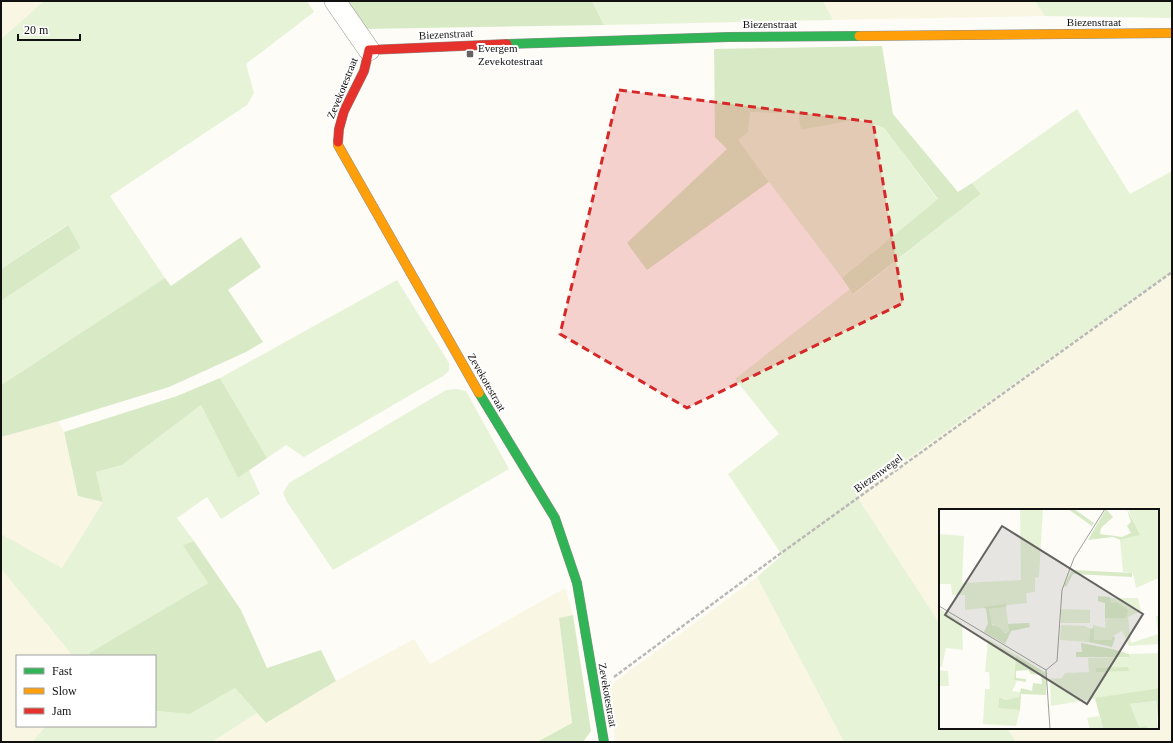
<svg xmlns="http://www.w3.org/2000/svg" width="1173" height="743" font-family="'Times New Roman',serif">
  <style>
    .farmland { fill: #f9f7e4 }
    .green { fill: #e7f3d7 }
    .forest { fill: #d8eac5 }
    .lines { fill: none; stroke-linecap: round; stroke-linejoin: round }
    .street-casing { stroke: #979795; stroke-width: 22 }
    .fast-casing { stroke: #8e8d8b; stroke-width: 10 }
    .slow-casing { stroke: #8e8d8b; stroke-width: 10 }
    .jam-casing { stroke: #8e8d8b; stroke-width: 10 }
    .path { stroke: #b9b9b8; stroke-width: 2.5; stroke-dasharray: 4 2; stroke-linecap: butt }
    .street { stroke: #fffffe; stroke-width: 21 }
    .fast { stroke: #30b455; stroke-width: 9 }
    .slow { stroke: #ff9f0a; stroke-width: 9 }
    .jam { stroke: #e5322d; stroke-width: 9 }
    .marked { fill: #d62828; fill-opacity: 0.2; stroke: #d62828; stroke-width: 3; stroke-dasharray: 8 5; stroke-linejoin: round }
    .poi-dot { fill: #646362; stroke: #fff; stroke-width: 1.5 }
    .labels { text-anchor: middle; stroke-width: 4; stroke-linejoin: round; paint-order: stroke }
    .street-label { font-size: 11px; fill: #111; stroke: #fff }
    .poi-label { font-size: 11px; fill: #111; stroke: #fff; text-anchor: start }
    .inset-road { fill: none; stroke: #9f9e9b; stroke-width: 1 }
    .view { fill: #646362; fill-opacity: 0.15; stroke: #646362; stroke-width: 2 }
    .inset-edge { fill: none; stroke: #111; stroke-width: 2 }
  </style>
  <rect width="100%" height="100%" fill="#fdfcf7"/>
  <path class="farmland" d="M1,1h43l-43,38z
    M823,1h212l10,15 -212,4z
    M1172,272v470h-156l-9,-14h151v-218h-218v114l-84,-129z
    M59,421l5,11 14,64 25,6 -41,67 -61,-35v-97z
    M1,569l72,87h-56v70h29l-14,16h-31z
    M757,577l87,165h-229l-6,-56z
    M565,588l8,27 -14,4 13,104 -35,19h-325l45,-29 9,10 70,-42 78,-42 16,25z"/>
  <path class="green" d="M44,1h263l7,11 -68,52 8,29 -7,12 -137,91 55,82 -164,107v-84l80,-53 -14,-23 -66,44v-230z
    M592,1h231l10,19 -229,5z
    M1035,1h137v17l-127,-2z
    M1077,109l53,85 42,-23v101l-316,223 84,129v104h67l9,14h-172l-87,-165 25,-22 -54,-81 51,-40 -44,-55 115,-90 4,5 127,-100 -9,-11z
    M749,112l49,2 3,16 59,-11 24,9 54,72 -96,78 -105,-138 11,-8z
    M397,280l52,83v8l-6,5 -139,81 -18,-12 -19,13 -47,-80z
    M456,389l10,2 43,78 -176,101 -46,-68 -4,-9 6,-10 157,-93z
    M201,405l37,73 11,-8 11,24 -39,25 -14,-22 -30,21 17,23 -10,4 24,38 -119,70 1,3h-17l-72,-87v-35l61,34 41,-66 -7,-30 26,-7z
    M235,688l22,25 -45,29h-180l14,-16h109v-15l35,3z"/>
  <path class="forest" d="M344,1h248l12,24 -242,4z
    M882,46l11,68 65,78 14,-9 9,11 -128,100 -11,-16 96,-79 -54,-71 -24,-9 -59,11 -3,-16 -48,-2 -2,20 -10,8 31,42 -122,88 -20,-27 100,-94 -12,-12 -1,-88z
    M68,225l13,23 -80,53v-32z
    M241,237l20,30 -33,23 35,52 -17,10 -77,35 -110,34 -58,16v-52l164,-107 6,8z
    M220,378l47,80 -29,20 -37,-73 -79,60 -26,7 7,30 -25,-6 -14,-64 113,-36z
    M194,541l47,69 26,58 54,-18 15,31 -70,42 -31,-35 -45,26 -35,-3v-55h-65l-1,-3 119,-70 -25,-38z
    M573,615l18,116 -8,11h-46l35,-19 -13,-105z"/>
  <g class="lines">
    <defs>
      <path id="street" d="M335,1l34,49"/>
      <path id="fast" d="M507,44l222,-7 130,-1
        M479,393l76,125 22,65 27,159"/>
      <path id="slow" d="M859,36l313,-3
        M338,142v3l141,248"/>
      <path id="jam" d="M338,142l1,-13 5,-18 20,-40 5,-21 138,-6"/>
    </defs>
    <use href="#street" class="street-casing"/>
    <use href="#fast" class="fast-casing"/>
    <use href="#slow" class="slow-casing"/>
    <use href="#jam" class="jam-casing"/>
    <path class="path" d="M614,677l163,-121 395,-284"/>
    <use href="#street" class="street"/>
    <use href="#fast" class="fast"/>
    <use href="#slow" class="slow"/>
    <use href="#jam" class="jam"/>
  </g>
  <path class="marked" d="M619,90l254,32 30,181 -216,105 -127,-74z"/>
  <rect class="poi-dot" x="466" y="50" width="8" height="8" rx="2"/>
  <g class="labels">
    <g class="street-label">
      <text x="1094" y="26">Biezenstraat</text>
      <text x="770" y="28">Biezenstraat</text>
      <text transform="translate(446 34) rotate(-3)" y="4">Biezenstraat</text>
      <text transform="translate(342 88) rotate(-68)" y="4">Zevekotestraat</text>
      <text transform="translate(487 382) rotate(60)" y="4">Zevekotestraat</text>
      <text transform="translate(878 473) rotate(-36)" y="4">Biezenwegel</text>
      <text transform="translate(608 695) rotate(80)" y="4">Zevekotestraat</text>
    </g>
    <g class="poi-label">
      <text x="478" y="52">Evergem<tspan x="478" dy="13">Zevekotestraat</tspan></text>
    </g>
  </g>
  <g transform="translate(939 509)">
    <rect width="220" height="220" fill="#fdfcf7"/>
    <path d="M81,0h23l-4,68 -4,1v14l-9,1 1,10 -62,7v-15h-13l-1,-11h-12v-50l25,2 -2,47 59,-3zM189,0h31v69l-23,10 -3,-15 -10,-1 -3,-32 19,-5zM171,89h28l3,13 -13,6 3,26 27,-9 -2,-18 3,-1v29l-30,2 -7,-15 -9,5 -2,4h-18v-15l12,3zM67,98l3,24 -4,3 -15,-12 -1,-13zM0,99l23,15 1,27 -17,-2 -4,19h-3zM122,100l29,1v13h-29zM122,116l24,1 5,3 -1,13 -29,-2zM49,130l28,16 -2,25 3,1 -5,10 8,1 -1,6 -12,2 -8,-3 -1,10 22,3 -4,16 -33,-2 2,-35h5l-1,-17h-4zM220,144v35l-108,18 -1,-27 12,-1 3,-5 24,-1 -1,-14 41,-1v-3zM0,161l9,1 1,15h-10zM217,192l2,28 -19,-1 -9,-24zM160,207l4,13h-13l-3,-11z" fill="#e7f3d7"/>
    <path d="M129,0h6l20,14 -2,3zM167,0l7,8 -12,11 -1,6 22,3 9,-4 -4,-7 4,-4 -4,-13 13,26 -20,5 -7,-3 -25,3zM133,61l60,3v4l-59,-3 -7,13 -2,-1zM159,87l12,1 1,6h7l10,7 -2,8h-20l-1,6v-21l-7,-2zM67,95v3l-17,2 3,16 8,3 5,6 4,-3 -1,-7 21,-1 1,4 -19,4 -6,13 -21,-12 4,-9 -2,-14 -3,-2zM155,119v12h17l2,-4 2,2 -3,9 -23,-5 1,-13zM142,134l31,6 17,5v3h-53v-5h6zM77,146l30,18v22l-25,-1 -1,16 -22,-2 1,-11 7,3 13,-3 2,-9 11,3 1,-8 9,1 -1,-9 -10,-1 -3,-4 -12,1v7l10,1v3l-12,-2zM189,158l1,4 -33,1v-4zM220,179v40l-3,-27 -26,3 9,23 8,-1 1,3h-45l-8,-31z" fill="#d8eac5"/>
    <path class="inset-road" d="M0,97l107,64M107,161l11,-9 5,-71 12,-32 31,-49M107,161l4,59"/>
    <path class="view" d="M63,17l141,88 -56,90 -142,-89z"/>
    <rect width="220" height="220" class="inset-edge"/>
  </g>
  <rect width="1173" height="743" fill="none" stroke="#111111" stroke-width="4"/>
  <rect x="16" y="655" width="140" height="72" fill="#ffffff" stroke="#a0a0a0"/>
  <rect x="24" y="668" width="20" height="6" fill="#30b455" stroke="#a0a0a0"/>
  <text x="52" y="675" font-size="12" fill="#111111">Fast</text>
  <rect x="24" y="688" width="20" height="6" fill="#ff9f0a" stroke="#a0a0a0"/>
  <text x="52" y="695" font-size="12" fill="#111111">Slow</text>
  <rect x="24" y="708" width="20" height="6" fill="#e5322d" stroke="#a0a0a0"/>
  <text x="52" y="715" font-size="12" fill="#111111">Jam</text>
  <path d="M18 34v6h62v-6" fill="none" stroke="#111111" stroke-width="2"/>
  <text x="24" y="34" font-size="12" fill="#111111" stroke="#ffffff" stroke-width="3" paint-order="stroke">20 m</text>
</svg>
